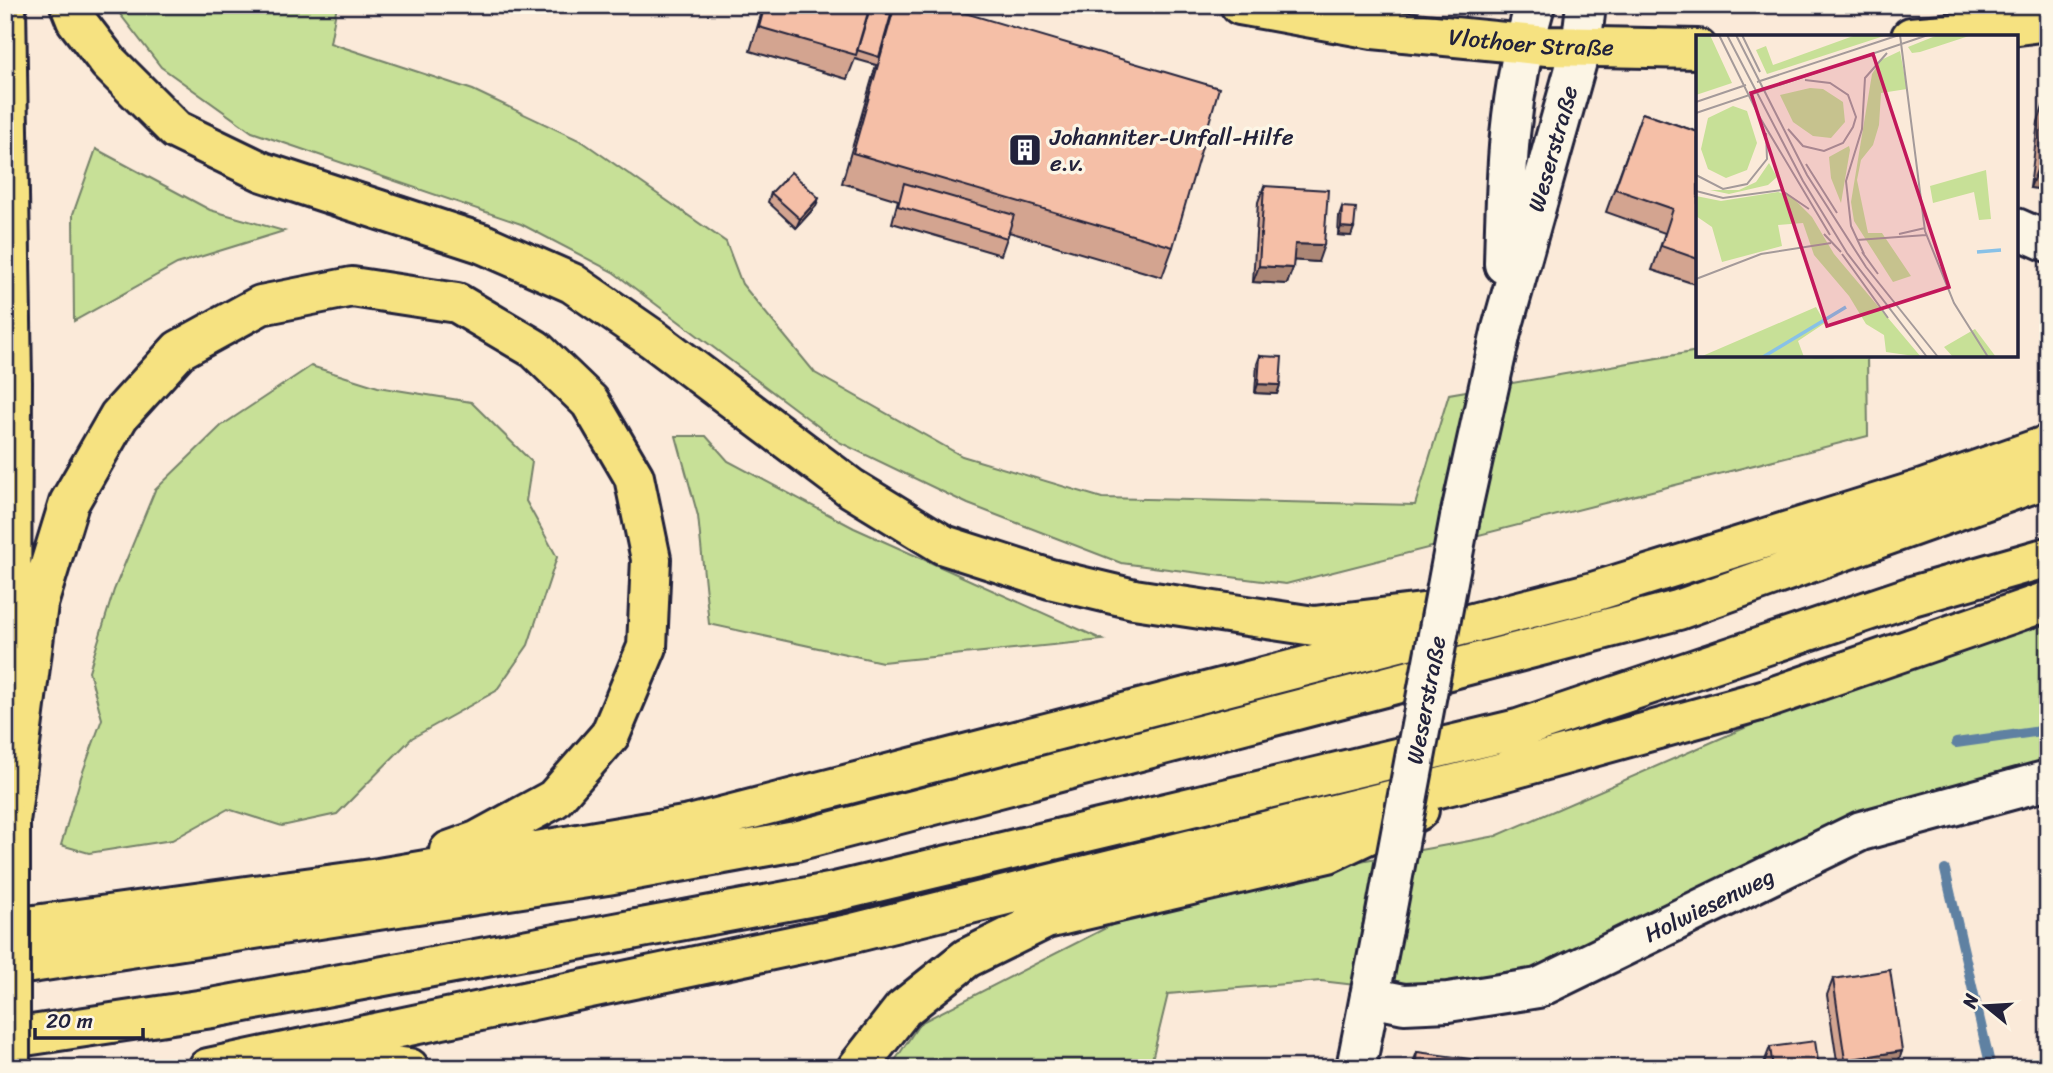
<svg xmlns="http://www.w3.org/2000/svg" width="2053" height="1073" font-family="Sriracha,sans-serif">
  <style>
    .green { fill: #c7e097; stroke: #748169; stroke-width: 2 }
    .lines { fill: none; stroke-linecap: round; stroke-linejoin: round }
    .stream { stroke: #5f81a2; stroke-width: 10 }
    .minor-casing { stroke: #22223b; stroke-width: 44 }
    .major-casing { stroke: #22223b; stroke-width: 44 }
    .highway-casing { stroke: #22223b; stroke-width: 44 }
    .minor { stroke: #fcf5e5; stroke-width: 38 }
    .major { stroke: #f6e281; stroke-width: 38 }
    .highway { stroke: #f6e281; stroke-width: 38 }
    .minor-bridge-casing { stroke: #22223b; stroke-width: 44; stroke-linecap: butt }
    .highway-bridge-casing { stroke: #22223b; stroke-width: 44; stroke-linecap: butt }
    .minor-bridge { stroke: #fcf5e5; stroke-width: 38 }
    .highway-bridge { stroke: #f6e281; stroke-width: 38 }
    .wall { fill: #d3a490; stroke: #22223b; stroke-width: 2 }
    .shaded-wall { fill: #ac8675; stroke: #22223b; stroke-width: 2 }
    .building { fill: #f5bfa7; stroke: #22223b; stroke-width: 2 }
    .labels { text-anchor: middle; stroke-width: 7; stroke-linejoin: round; paint-order: stroke }
    .street-label { font-size: 23px; fill: #22223b; stroke: #fcf5e5 }
    .poi-label { font-size: 23px; fill: #22223b; stroke: #fcf5e5; text-anchor: start }
    .inset-river { fill: none; stroke: #88c1e7; stroke-width: 3.5 }
    .inset-road { fill: none; stroke: #a49a9a; stroke-width: 2 }
    .view { fill: #c2185b; fill-opacity: 0.15; stroke: #c2185b; stroke-width: 3.5 }
    .inset-edge { fill: none; stroke: #22223b; stroke-width: 3.5 }
  </style>
  <rect width="100%" height="100%" fill="#fbead9"/>
  <filter id="ink" filterUnits="userSpaceOnUse"><feTurbulence type="fractalNoise" baseFrequency=".0143" numOctaves="2"/><feDisplacementMap in="SourceGraphic" scale="14" xChannelSelector="R" yChannelSelector="G"/><feConvolveMatrix kernelMatrix="1 2 1 2 8 2 1 2 1" color-interpolation-filters="sRGB"/></filter>
  <g filter="url(#ink)">
    <path class="green" d="M113,5h224l-7,38 143,47 110,52 143,100 16,42 73,89 147,83 140,42 313,7 34,-111 249,-43v4h169l1,81 -582,148 -165,-21 -153,-59 -129,-62 -226,-170 -92,-48 -269,-92 -91,-65z
      M96,149l114,61 74,21 -107,33 -103,57 -1,-107z
      M311,366l67,21 93,15 61,60 -6,39 31,56 -29,88 -32,46 -84,47 -75,76 -55,12 -54,-17 -56,31 -83,13 -28,-8 20,-68 21,-58 -13,-48 25,-81 41,-100 66,-64z
      M676,436h30l22,25 126,67 249,112 -221,22 -173,-38 -11,-108z
      M2048,611v163l-500,194 -124,25 -103,-12 -153,13 -18,74h-260l30,-45 219,-112 189,-44 168,-31 253,-110z"/>
    <g class="lines">
      <path class="stream" d="M1956,743l92,-13
        M1945,870l46,198"/>
      <defs>
        <g id="minor">
          <path d="M2016,228l32,14"/>
          <path d="M1504,264c2,-91 4,-170 31,-259"/>
          <path id="s1" d="M1460,517l41,-185 80,-285 5,-42"/>
          <path id="s2" d="M1370,997l34,7 44,-2 90,-14 323,-157 187,-51"/>
          <path d="M1356,1068l27,-139"/>
        </g>
        <g id="major">
          <path id="s3" d="M1240,5l133,24 174,17 151,3"/>
          <path d="M1911,37l54,-5 83,-11"/>
        </g>
        <path id="highway" d="M6,5l6,377 -1,273
          M70,5l6,15 33,43 67,67 87,42 218,71 91,40 81,56 198,149 93,57 106,34 84,20 180,27 125,-15
          M10,822l28,-218 31,-101 50,-87 60,-66 82,-45 91,-18 105,16 78,46 55,53 44,75 17,82 -4,88 -37,88 -56,64 -77,42 -28,10
          M5,929l374,-51 311,-53 903,-233 330,-103 125,-44
          M5,967l602,-92 189,-34 882,-231 370,-132
          M5,1039l207,-31 623,-116 683,-163 394,-133 136,-39
          M310,1065l63,-2 36,5
          M208,1068l645,-135 642,-159 268,-74 285,-99
          M857,1068l46,-59 64,-51 79,-39 282,-66 91,-43"/>
      </defs>
      <use href="#minor" class="minor-casing"/>
      <use href="#major" class="major-casing"/>
      <use href="#highway" class="highway-casing"/>
      <use href="#minor" class="minor"/>
      <use href="#major" class="major"/>
      <use href="#highway" class="highway"/>
      <defs>
        <g id="minor-bridge">
          <path id="s4" d="M1383,929l77,-412"/>
        </g>
        <path id="highway-bridge" d="M10,1068v-246"/>
      </defs>
      <use href="#minor-bridge" class="minor-bridge-casing"/>
      <use href="#highway-bridge" class="highway-bridge-casing"/>
      <use href="#minor-bridge" class="minor-bridge"/>
      <use href="#highway-bridge" class="highway-bridge"/>
    </g>
    <path class="wall" d="M764,5h107l-2,4 22,6 4,-10h43l235,242 -11,30 -153,-45 -8,23 -109,-32 6,-23 -56,-17 34,-118 -21,-6 -8,20 -97,-28z
      M2046,98l2,92 -18,-2 8,-66z
      M1642,113l56,19v153l-46,-15 13,-37 -59,-21z
      M1264,186l54,76 -24,-2 -7,24 -34,-2 5,-80z
      M771,193l45,13 -20,22 -28,-26z
      M1342,207l9,29 -13,-1 1,-19z
      M1260,356l20,29 -3,9 -22,-1 2,-29z
      M1833,979l69,72 -6,17h-58l-11,-73z
      M1770,1047l49,21h-54l-1,-5z
      M1417,1052l61,16h-67z"/>
    <path class="shaded-wall" d="M2039,165l9,1v24l-18,-2z
      M819,198l-3,8 -20,22 4,-9z
      M1341,227l13,1 -3,8 -13,-1z
      M1295,244l29,1 -6,17 -29,-2z
      M1259,266l34,2 -6,16 -34,-2z
      M1258,384l22,1 -3,9 -22,-1z
      M1902,1051l-6,17h-54l3,-8z"/>
    <path class="building" d="M765,5h106l-15,50 -97,-28z
      M895,5h43l281,83 -46,159 -320,-94z
      M869,9l22,6 -12,42 -22,-7z
      M2046,98h2v68l-9,-1z
      M1642,113l56,19v127l-37,-13 12,-37 -58,-20z
      M791,172l28,26 -19,21 -29,-26z
      M904,183l110,32 -7,23 -109,-32z
      M1264,186l64,4 -4,55 -29,-1 -2,24 -34,-2z
      M1342,207l14,1 -2,20 -13,-1z
      M1260,356l22,1 -2,28 -22,-1z
      M1890,970l12,81 -57,9 -12,-81z
      M1815,1041l4,27h-46l-3,-21z
      M1417,1052l62,8 -1,8h-63z"/>
  </g>
  <defs>
    <symbol id="building-square" viewBox="-11 -11 22 22"><rect x="-9" y="-9" width="18" height="18" rx="4" fill="#22223b" stroke="#fcf5e5"/><path d="M-4-6H4V6H1V3H-1V6H-4ZM-2.5-4.3h1.7v1.8h-1.7ZM.8-4.3h1.7v1.8H.8ZM-2.5-1h1.7V.8h-1.7ZM.8-1h1.7V.8H.8Z" fill="#fff"/></symbol>
  </defs>
  <g fill-rule="evenodd">
    <use href="#building-square" x="1006" y="131" width="38" height="38"/>
  </g>
  <g class="labels">
    <g class="street-label">
      <text dy="8" stroke="none"><textPath href="#s3" startOffset="294">Vlothoer Straße</textPath></text>
      <text dy="8" stroke="none"><textPath href="#s1" startOffset="380">Weserstraße</textPath></text>
      <text dy="8" stroke="none"><textPath href="#s4" startOffset="233">Weserstraße</textPath></text>
      <text dy="8" stroke="none"><textPath href="#s2" startOffset="360">Holwiesenweg</textPath></text>
    </g>
    <g class="poi-label">
      <text x="1050" y="145">Johanniter-Unfall-Hilfe<tspan x="1050" dy="26">e.v.</tspan></text>
    </g>
  </g>
  <g transform="translate(1696 35)">
    <rect width="322" height="322" fill="#fbead9"/>
    <path d="M14,0l22,48 -36,12v-58zM160,0h31l-120,39 -11,-24 10,-4 7,19zM242,0h34l-52,17 -8,1 -4,-6zM204,16l7,38 -26,4 -2,32 -6,20 -12,15 -4,20 11,53h14l29,43 -18,6 -39,-61 -3,-19 21,-128 9,-14zM114,53l13,1 20,13 2,20 -14,16 -18,-2 -20,-14 -13,-27zM37,71l14,5 10,32 -10,27 -21,8 -18,-9 -7,-20 7,-31zM153,111l1,4 -9,53 -10,-25 -2,-21zM73,128l8,14 -9,8 -39,9 -19,-4h29l17,-8zM290,135l5,49 -12,1 -5,-28 -41,11 -3,-17zM82,157l13,4 21,21 22,37 87,103 -35,-5 -2,-17 -18,-11 -17,-28 -35,-41 -11,-32 -25,2 4,21 -60,16 -10,-35 -16,-11v-20l25,5zM120,272l9,16 -27,18 6,16h-104zM279,294l21,28h-43l-9,-10z" fill="#c7e097"/>
    <path class="inset-river" d="M281,217l24,-2M67,322l83,-50"/>
    <path class="inset-road" d="M23,0l40,81 71,119M31,0l76,146 44,72 80,104M40,0l71,140 59,92 72,90M46,0l18,37M204,0l25,196 29,72 34,54M61,47l142,-47M0,67l50,-17M0,78l232,-78M92,94l15,17 21,5 19,-8 10,-16 3,-10 -8,-22 -18,-12 -25,-3M110,129l31,49M0,140l27,14 24,-5 20,-25 -1,-26M0,156l27,7 58,-8 28,19M128,199l17,18M203,199l26,-6M161,205l69,-5M166,217l16,22M146,219l46,64M168,219l-13,-28 -5,-45 16,-52 3,-51 22,-25M0,244l65,-25 70,-11"/>
    <path class="view" d="M177,19l76,233 -122,39 -76,-233z"/>
    <rect width="322" height="322" class="inset-edge"/>
  </g>
  <rect width="2053" height="1073" fill="none" stroke="#fcf5e5" stroke-width="28"/>
  <rect x="14" y="14" width="2025" height="1045" fill="none" stroke="#22223b" stroke-width="2.5" filter="url(#ink)"/>
  <g transform="translate(1986 1006) rotate(288)" stroke="#fcf5e5" stroke-width="5" paint-order="stroke">
  <path d="M0-5L12 26L0 18L-12 26Z" fill="#22223b"/>
  <text y="-10" font-size="19" font-weight="bold" text-anchor="middle" fill="#22223b">N</text>
  </g>
  <path d="M35 1028v10h108v-10" fill="none" stroke="#22223b" stroke-width="3.5"/>
  <text x="46" y="1028" font-size="21" fill="#22223b" stroke="#fcf5e5" stroke-width="5" paint-order="stroke">20 m</text>
</svg>
